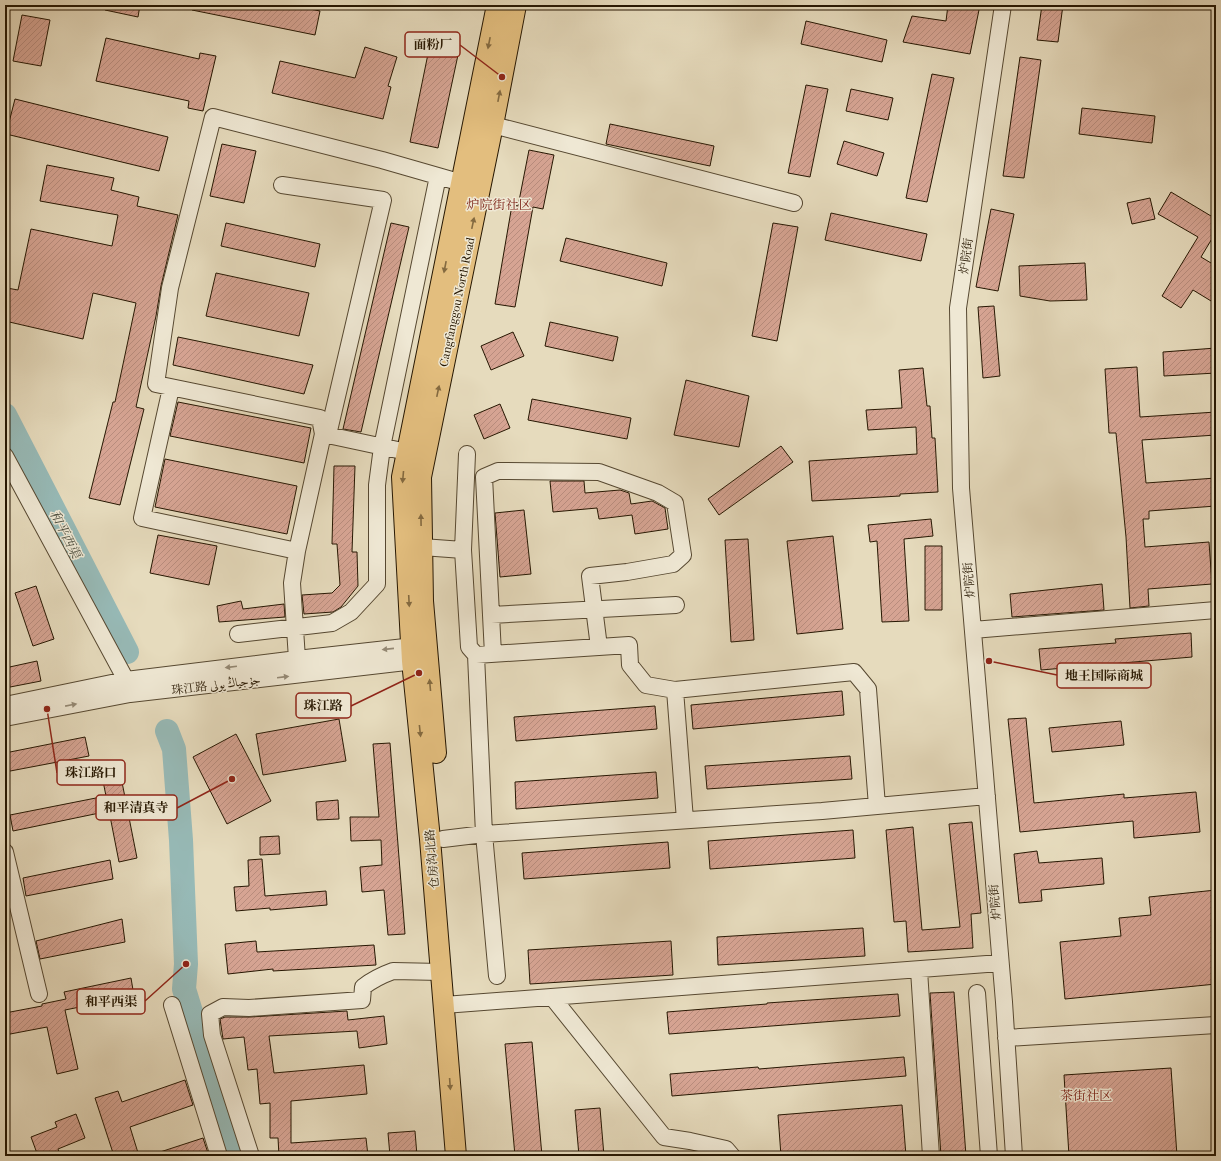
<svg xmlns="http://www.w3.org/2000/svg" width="1221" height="1161" font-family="'IM FELL French Canon',Amiri,'Noto Serif SC',serif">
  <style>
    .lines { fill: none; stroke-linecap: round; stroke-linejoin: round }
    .river { stroke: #97bab7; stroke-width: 24 }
    .building { fill: url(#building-hatch); stroke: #261702 }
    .minor-casing { stroke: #564831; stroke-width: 18 }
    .major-casing { stroke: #261702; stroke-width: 22 }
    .minor { stroke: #efe8d4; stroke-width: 16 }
    .major { stroke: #e3be7e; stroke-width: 20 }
    .oneway { fill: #846a40 }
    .oneway2 { fill: #958a76 }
    .labels { text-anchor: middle; stroke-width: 3; stroke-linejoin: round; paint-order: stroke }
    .street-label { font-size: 12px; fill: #261702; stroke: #efe8d4 }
    .neighbourhood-label { font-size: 13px; fill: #7a1f14; stroke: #efe8d4 }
    .water-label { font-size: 13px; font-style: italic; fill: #4e5041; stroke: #efe8d4 }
    .leader { fill: none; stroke: #8f2418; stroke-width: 1.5 }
    .callout-dot { fill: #8f2418; stroke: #efe8d4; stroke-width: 1.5 }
    .callout { fill: #efe8d4; stroke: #8f2418; stroke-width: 1.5 }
    .callout-label { font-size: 13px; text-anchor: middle; font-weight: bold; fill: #261702 }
  </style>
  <defs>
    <pattern id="building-hatch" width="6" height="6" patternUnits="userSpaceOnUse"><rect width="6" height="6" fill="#d6a493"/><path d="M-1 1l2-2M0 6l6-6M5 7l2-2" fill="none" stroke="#b88c7d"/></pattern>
  </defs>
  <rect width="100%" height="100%" fill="#e6dbbd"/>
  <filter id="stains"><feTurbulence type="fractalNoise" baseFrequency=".005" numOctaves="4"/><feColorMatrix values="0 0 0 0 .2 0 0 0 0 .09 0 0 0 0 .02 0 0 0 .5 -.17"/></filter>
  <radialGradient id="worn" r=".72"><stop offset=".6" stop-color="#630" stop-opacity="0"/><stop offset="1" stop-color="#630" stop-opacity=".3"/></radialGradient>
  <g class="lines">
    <path class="river" d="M5,415l122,237
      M167,731l7,18 7,91 5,124 -2,25 51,167"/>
  </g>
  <path class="building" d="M106,5h34l-2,12 -33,-7z
    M193,5h98l29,6 -5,24 -123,-25z
    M948,5h32l-10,49 -67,-12 9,-26 34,5z
    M1042,5h21l-5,37 -21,-2z
    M22,15l28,5 -9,46 -28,-5z
    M806,21l81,19 -5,22 -81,-18z
    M106,38l93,21 1,-6 16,3 -13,55 -15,-3 1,-7 -93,-20z
    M365,47l32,10 -9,29 3,1 -8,32 -111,-26 8,-32 75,17z
    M429,49l29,6 -20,93 -28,-6z
    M1020,57l21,3 -17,118 -21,-2z
    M932,74l22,4 -27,124 -21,-4z
    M806,85l22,4 -18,88 -22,-4z
    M851,89l42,9 -5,22 -42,-9z
    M15,99l153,38 -9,34 -153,-37z
    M1082,108l73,8 -3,27 -73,-9z
    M610,124l104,22 -4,20 -104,-22z
    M844,141l40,12 -7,23 -40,-12z
    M222,144l34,7 -12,52 -34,-7z
    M529,150l25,5 -11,54 -10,-2 -18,100 -20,-3 17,-99 6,1z
    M47,165l67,13 -3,12 28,7 -2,9 41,9 -17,71 -5,30 -20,91 8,2 -24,96 -31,-7 24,-96h2l21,-99 -43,-10 -10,46 -78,-18v-23l2,-10 11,2 13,-61 81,17 6,-31 -78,-14z
    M1171,192l45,27v13l-15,25 15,9v38l-23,-14 -12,18 -19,-12 36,-59 -40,-23z
    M1150,198l5,21 -23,5 -5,-21z
    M991,209l23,5 -16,77 -22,-4z
    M831,213l96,21 -6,27 -96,-21z
    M226,223l94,21 -5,23 -94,-21z
    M391,223l18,4 -48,205 -18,-3z
    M773,223l25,4 -21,114 -25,-5z
    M566,238l101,25 -5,23 -102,-25z
    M1085,263l2,37 -37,1 -30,-5 -1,-30z
    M216,273l93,20 -10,43 -93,-20z
    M994,306l6,70 -17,2 -5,-71z
    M550,322l68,15 -5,24 -68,-15z
    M513,332l11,24 -33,14 -10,-24z
    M178,337l135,28 -9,29 -131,-29z
    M1216,348v25l-52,3 -1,-24z
    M1137,367l3,50 76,-5v23l-74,5 4,43 70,-5v28l-67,5v8h-6l2,28 64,-5 3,42 -64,5 1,17 -19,2 -4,-71 -10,-104h-7l-4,-64z
    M923,368l4,38h3l2,32h3l3,54 -38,2v2l-88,5 -3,-40 108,-7 -1,-27 -48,3 -2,-20 36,-2 -3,-38z
    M686,380l63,16 -10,51 -65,-12z
    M532,399l99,19 -4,21 -99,-19z
    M178,402l133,26 -7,35 -134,-27z
    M500,404l10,24 -26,11 -10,-24z
    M781,446l12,16 -74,53 -11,-16z
    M165,459l132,27 -10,48 -132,-27z
    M334,466h21l-3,86h5l1,34 -17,21 -8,5 -29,2 -2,-19 30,-2 8,-8 -3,-41h-5z
    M550,481h34l1,12 35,-3 9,3 2,11 21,-3 2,1 11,6 3,21 -33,5 -3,-19 -33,4 -2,-11 -44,4z
    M524,510l7,64 -31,3 -5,-64z
    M931,519l2,17 -29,3 5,82 -27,1 -5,-81 -7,1 -2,-17z
    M158,535l59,11 -8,39 -59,-12z
    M833,536l10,93 -46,5 -10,-93z
    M748,539l6,101 -23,2 -6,-102z
    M925,546h17v64h-17z
    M1102,584l2,26 -92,7 -2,-23z
    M36,586l18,53 -21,7 -18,-53z
    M241,601l2,8 41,-5 1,13 -66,5 -2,-16z
    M1191,633l1,24 -151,13 -2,-21 77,-6 -1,-4z
    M37,661l4,20 -36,7v-20z
    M842,691l2,24 -151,14 -2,-24z
    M655,706l2,23 -141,12 -2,-24z
    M1026,718l8,85 90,-9v4l72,-6 4,40 -66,6 -1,-17 -113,11 -12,-113z
    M339,719l7,42 -83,14 -7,-41z
    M1121,721l3,24 -72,7 -3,-24z
    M236,734l35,67 -44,23 -34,-67z
    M85,737l4,19 -84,16v-19z
    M390,743l15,191 -17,1 -4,-45 -22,2 -2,-25 22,-2 -1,-25 -30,1 -1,-24h29l-6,-73z
    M850,756l2,23 -145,10 -2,-23z
    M120,772l17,86 -18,4 -10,-51 -96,20 -3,-16 96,-19 -4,-20z
    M656,772l2,26 -142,11 -1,-27z
    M338,800l1,19 -22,1 -1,-18z
    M972,822l9,91 -10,1 2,34 -65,4 -2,-31 -12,1 -8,-92 27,-3 9,103 38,-3 -11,-103z
    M853,830l2,28 -145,11 -2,-28z
    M279,836l1,18 -20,1v-18z
    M668,842l2,26 -146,11 -2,-26z
    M1037,851l2,12 63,-5 2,26 -63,6 1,11 -23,2 -5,-49z
    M262,859l3,37 61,-5 1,14 -57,5v-2l-34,3 -2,-24 15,-1 -1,-26z
    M110,860l3,19 -87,17 -3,-18z
    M1216,890v94l-151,15 -5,-57 61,-6 -2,-18 32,-3 -2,-18z
    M122,919l3,23 -85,17 -4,-18z
    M863,928l2,28 -147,9 -1,-28z
    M256,941l1,11 117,-7 2,20 -103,6v-2l-45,5 -3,-30z
    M671,941l2,34 -143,9 -2,-34z
    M131,978l3,18 -69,14 13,59 -21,5 -10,-47 -42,8v-22l37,-7v-2l24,-5 -2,-7z
    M954,992l12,164h-25l-11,-163z
    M898,994l2,22 -231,18 -2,-22 100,-8v-1z
    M347,1011l1,9 36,-4 3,28 -28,4 -2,-17 -88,5 5,37 90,-8 3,29 -76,7v42l75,-5 2,18h-89l-1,-18h-8v-35l-10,1 -3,-35 -9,1 -4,-33 -21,2 -3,-20 5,-2h25z
    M532,1042l10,114h-27l-10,-112z
    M904,1057l2,19 -234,20 -2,-22 88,-7 1,2z
    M1171,1068l6,88h-108l-5,-81z
    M185,1080l8,25 -63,22 9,29h-25l-19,-58 23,-7 4,11z
    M902,1105l4,51h-125l-3,-41z
    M600,1108l4,48h-25l-4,-46z
    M76,1114l9,24 -27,11 2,7h-22l-7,-19 26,-10 -2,-5z
    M415,1131l2,25h-27l-2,-23z
    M203,1138l6,18h-55v-2z"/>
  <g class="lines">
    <defs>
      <path id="minor" d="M1003,5l-45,303 3,180 43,514 10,154
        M483,120l10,5 301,78
        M282,185l101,15 -55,235
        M171,388l-29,130 155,33
        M323,434l-3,-16 -164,-34 14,-96 43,-171 169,43 80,23
        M467,454l-4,96 6,97 7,8 153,-10 1,20 16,20 29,5
        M5,456l121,224 3,10
        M422,547l41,3
        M491,615l185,-10
        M973,630l243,-20
        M238,634l94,-11 19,-11 26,-28v-99l5,-38 56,-271
        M493,654l-9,-177 14,-6 101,1 59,21 17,10 8,52 -10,9 -46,8 -37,4 9,71
        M476,655l8,179 13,142
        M297,659l-5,-76 5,-32 26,-117 84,18
        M5,705l121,-25 171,-21 126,-14
        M5,718l125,-24 293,-34
        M685,820l-10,-130 179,-18 14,17 9,117
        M443,839l41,-5 338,-23 165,-15
        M5,852l34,142
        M919,970l12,186
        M977,993l12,163
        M552,997l112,140 26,4 36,8 6,7
        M172,1005l47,151
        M444,1005l556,-42
        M1006,1038l210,-13
        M251,1156l-39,-121 -2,-21 13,-7 26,1 113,-8 1,-13c9,-7 19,-12 30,-16l48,1"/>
      <path id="major" d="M436,753l-13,-152 -2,-124 72,-352 23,-120
        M456,1156l-26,-317 -18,-178 -10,-184 95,-472"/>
    </defs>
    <use href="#minor" class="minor-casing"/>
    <use href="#major" class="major-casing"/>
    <use href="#minor" class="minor"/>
    <use href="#major" class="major"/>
  </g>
  <defs><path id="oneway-solid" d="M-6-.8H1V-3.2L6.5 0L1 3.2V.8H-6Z"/></defs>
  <g class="oneway">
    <use href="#oneway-solid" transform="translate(489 43) rotate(101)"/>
    <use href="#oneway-solid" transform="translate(499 96) rotate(-79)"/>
    <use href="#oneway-solid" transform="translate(473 223) rotate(-78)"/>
    <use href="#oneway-solid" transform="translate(445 267) rotate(101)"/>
    <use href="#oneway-solid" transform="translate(438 391) rotate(-78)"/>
    <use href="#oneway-solid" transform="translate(403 477) rotate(95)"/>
    <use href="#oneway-solid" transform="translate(421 520) rotate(-91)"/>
    <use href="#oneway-solid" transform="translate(409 601) rotate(87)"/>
    <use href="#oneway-solid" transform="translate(430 685) rotate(-95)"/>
    <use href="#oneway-solid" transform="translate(420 731) rotate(84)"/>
    <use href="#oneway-solid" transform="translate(450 1084) rotate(86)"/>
  </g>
  <g class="oneway2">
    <use href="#oneway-solid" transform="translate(388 649) rotate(174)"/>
    <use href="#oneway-solid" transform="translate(231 667) rotate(173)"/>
    <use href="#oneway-solid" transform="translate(283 677) rotate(-7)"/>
    <use href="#oneway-solid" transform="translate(71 705) rotate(-11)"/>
  </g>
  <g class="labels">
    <g class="street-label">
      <text transform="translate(966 256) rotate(-82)" y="4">炉院街</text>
      <text transform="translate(457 302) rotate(-78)" y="4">Cangfanggou North Road</text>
      <text transform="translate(969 580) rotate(-95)" y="4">炉院街</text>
      <text transform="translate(216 685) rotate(-7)" y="4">珠江路 جۇجياڭ يولى</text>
      <text transform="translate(432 859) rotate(-95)" y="4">仓房沟北路</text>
      <text transform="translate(995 902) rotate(-95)" y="4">炉院街</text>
    </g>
    <g class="neighbourhood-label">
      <text x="499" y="209">炉院街社区</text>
      <text x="1086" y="1100">茶街社区</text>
    </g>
    <g class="water-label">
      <text transform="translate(66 534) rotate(63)" y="5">和平西渠</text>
    </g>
  </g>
  <path class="leader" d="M502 77L460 45M989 661L1057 675M419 673L351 706M47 709L57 773M232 779L177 808M186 964L145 1001"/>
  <g class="callout-dot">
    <circle cx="502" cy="77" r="4"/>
    <circle cx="989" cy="661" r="4"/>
    <circle cx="419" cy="673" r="4"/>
    <circle cx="47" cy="709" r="4"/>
    <circle cx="232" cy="779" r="4"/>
    <circle cx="186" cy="964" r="4"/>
  </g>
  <g class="callout">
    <rect x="405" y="32" width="55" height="25" rx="4"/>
    <rect x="1057" y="663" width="94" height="25" rx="4"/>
    <rect x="296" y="693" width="55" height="25" rx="4"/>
    <rect x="57" y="760" width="68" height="25" rx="4"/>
    <rect x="96" y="795" width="81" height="25" rx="4"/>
    <rect x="77" y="989" width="68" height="25" rx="4"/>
  </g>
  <g class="callout-label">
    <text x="433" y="49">面粉厂</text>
    <text x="1104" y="680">地王国际商城</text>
    <text x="323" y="710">珠江路</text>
    <text x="91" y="777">珠江路口</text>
    <text x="136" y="812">和平清真寺</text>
    <text x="111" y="1006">和平西渠</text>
  </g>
  <rect width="1221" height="1161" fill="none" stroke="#e6dbbd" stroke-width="20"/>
  <rect x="6" y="6" width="1209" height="1149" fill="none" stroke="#261702" stroke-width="2"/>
  <rect x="10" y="10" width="1201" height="1141" fill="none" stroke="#261702"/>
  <rect width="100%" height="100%" filter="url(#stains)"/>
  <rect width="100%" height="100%" fill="url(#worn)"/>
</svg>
